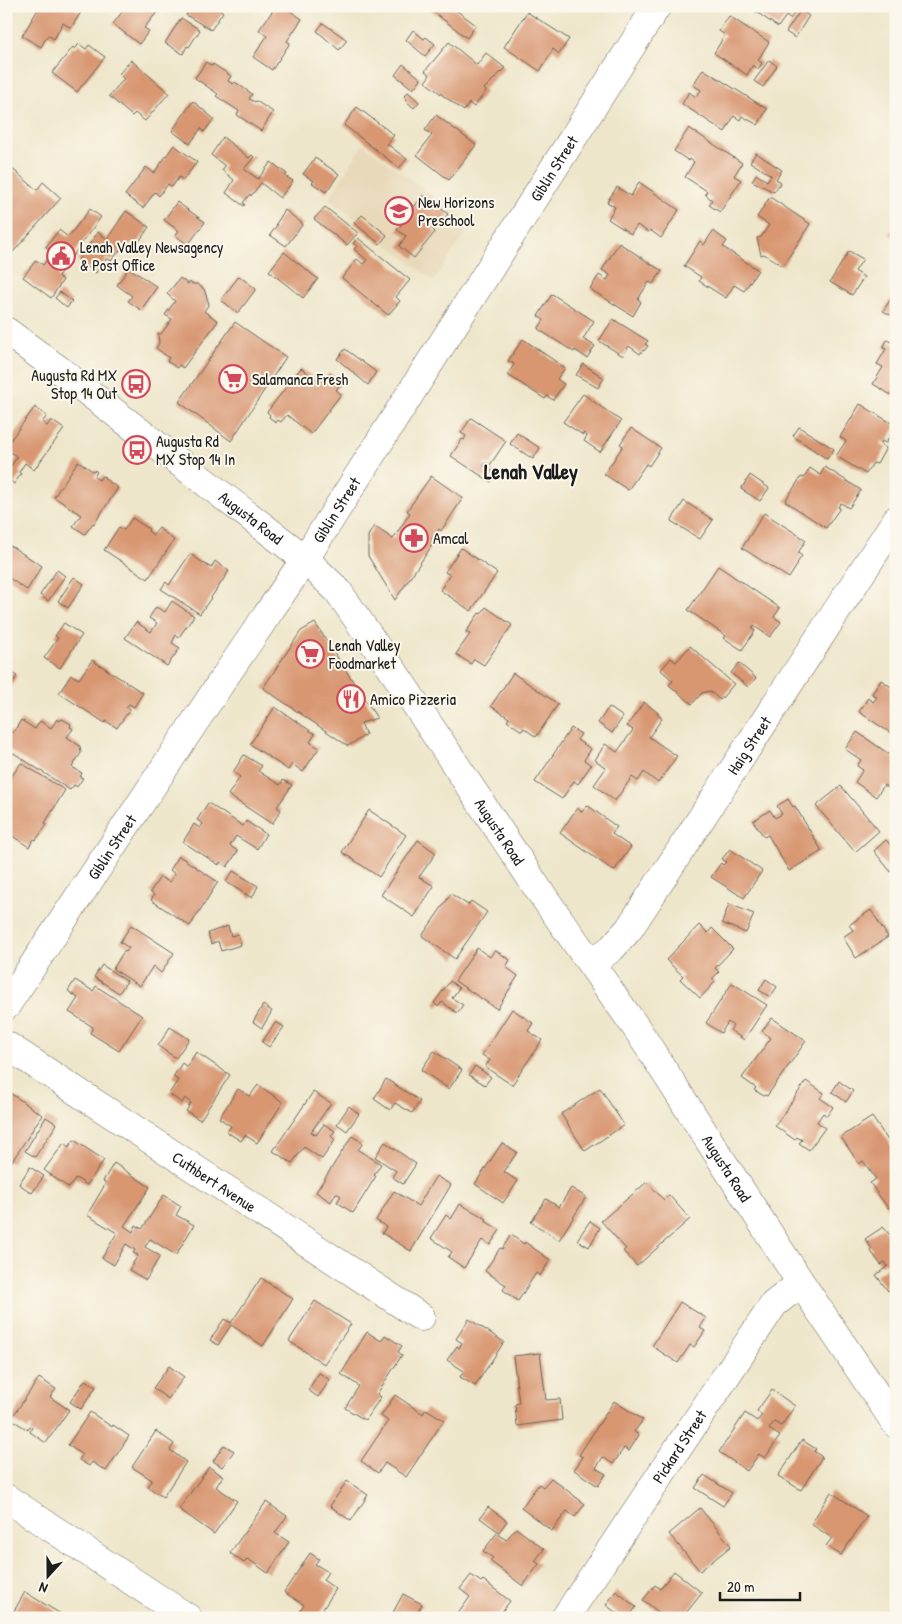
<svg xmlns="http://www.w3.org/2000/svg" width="902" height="1624" font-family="'Patrick Hand',sans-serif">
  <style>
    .built { fill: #e8d9ba }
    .building { fill: #d89671 }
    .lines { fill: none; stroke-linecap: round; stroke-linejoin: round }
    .minor-casing { stroke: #666359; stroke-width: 29 }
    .major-casing { stroke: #666359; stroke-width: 29 }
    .minor { stroke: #fff; stroke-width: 28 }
    .major { stroke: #fff; stroke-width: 28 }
    .labels { text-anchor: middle; stroke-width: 4; stroke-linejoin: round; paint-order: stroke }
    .street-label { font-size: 16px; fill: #1c1c1c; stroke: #fbf7ec }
    .poi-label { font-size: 16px; fill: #1c1c1c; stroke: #fbf7ec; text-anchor: start }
    .district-label { font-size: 21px; font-weight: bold; fill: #1c1c1c; stroke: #fbf7ec }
  </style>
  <rect width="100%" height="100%" fill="#fbf7ec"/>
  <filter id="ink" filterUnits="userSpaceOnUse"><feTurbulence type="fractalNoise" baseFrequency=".02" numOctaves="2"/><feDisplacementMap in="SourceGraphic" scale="10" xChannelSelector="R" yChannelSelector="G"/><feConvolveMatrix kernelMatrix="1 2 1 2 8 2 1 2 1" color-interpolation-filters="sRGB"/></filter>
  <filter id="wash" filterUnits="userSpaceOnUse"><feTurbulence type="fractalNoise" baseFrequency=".0096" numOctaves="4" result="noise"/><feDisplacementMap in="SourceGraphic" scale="20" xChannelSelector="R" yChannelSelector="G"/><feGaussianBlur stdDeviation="1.12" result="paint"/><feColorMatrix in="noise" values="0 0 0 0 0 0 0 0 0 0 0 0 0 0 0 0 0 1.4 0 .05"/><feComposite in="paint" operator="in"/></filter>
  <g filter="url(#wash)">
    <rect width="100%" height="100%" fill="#eee6ca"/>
    <path class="built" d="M363,144l108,80 -37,57 -105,-82z"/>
    <g id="blocks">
      <path class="building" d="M40,6h31l10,6 -10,16 -8,-5 -9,16 -6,-4 -7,12 -19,-11z
        M134,6h28l-18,22 5,3 -10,13 -26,-20 13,-17 5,4z
        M192,6h23l8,6 -12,18 -25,-15z
        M276,6h7l19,13 -15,22 3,2 -18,27 -19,-13 14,-21 -8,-6z
        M426,6h28l-1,2 23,17 -9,13z
        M748,6h44l-2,4 4,3 -4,6 -4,-3 -8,11z
        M801,10l8,6 -14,22 -9,-6z
        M527,12l42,27 -10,15 -6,-5 -13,22 -36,-24z
        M729,16l40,26 -11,18 4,3 -4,6 -5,-4 -6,10 -33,-22 11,-18 -6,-4z
        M181,18l19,12 -11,17 -2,-1 -4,8 -18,-11z
        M323,23l24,17 -8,10 -22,-19z
        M413,30l11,9 2,-2 9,7 -10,12 -19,-16z
        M449,42l28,23 9,-12 19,15 -21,21 2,2 -12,16 -5,-4 -5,8 -39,-29 5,-7 -5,-4z
        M79,44l7,5 3,-4 16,12 -28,35 -25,-19 21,-26 2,2z
        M131,60l38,33 -24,28 -10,-8 -3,3 -23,-20 15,-17 -5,-5z
        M769,60l8,6 -14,21 -9,-6z
        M206,62l6,4 1,-2 18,12 -3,5 5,3 2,-2 17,12 -3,5 6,3 1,-1 17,11 -12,19 -24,-16 2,-4 -23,-15 2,-2 -23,-16z
        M403,64l18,15 -8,10 -18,-14z
        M703,69l64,40 -9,16 -16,-9 -2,4 -6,-4 -9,16 -43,-28 7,-12 7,5 5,-7 -8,-5z
        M408,92l11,10 -5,6 -8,-7 1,-2 -3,-3z
        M193,101l21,18 -10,13 -3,-4 -11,16 -18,-13z
        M357,107l37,28 -7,9 20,15 -8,9 -55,-43z
        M436,115l40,30 -27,35 -32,-25 15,-20 -7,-5z
        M689,128l53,35 -8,13 7,4 -21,32 -11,-7 3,-5 -7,-6 2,-3 -22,-14 9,-15 -4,-3 -1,2 -15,-10z
        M223,137l26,21 3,-3 2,2 -10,12 14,10 13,-17 16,12 -2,2 8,5 -13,17 -19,-15 -10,13 -1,-2 -7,9 2,1 -1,2 -18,-13 8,-13 -12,-10 3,-4 -14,-11z
        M174,145l23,17 -14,18 -4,-3 -7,10 -4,-3 -9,12 -4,-4 -12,16 -18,-13 21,-28 8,6z
        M756,153l26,17 -6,9 5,3 -7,10 -22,-11 4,-7 11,7 4,-6 -21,-13z
        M315,158l24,16 -13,18 -14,-9 2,-2 -11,-7z
        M9,166l28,24 6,-8 18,16 -55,62v-92z
        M639,182l40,28 -18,28 -11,-8 -2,2 -11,-7 -6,9 -23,-15 7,-12 -8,-5 10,-15 14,9z
        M423,195l25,19 -11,14 -2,-2 -3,3 3,3 -21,26 -15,-12 7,-10 -9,-6 12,-15 -6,-5 5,-8 6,5z
        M770,197l40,27 -27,42 -19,-12 -3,1 -4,-17 4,-1 8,-12 -12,-8z
        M177,202l28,20 -17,23 -13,-10 4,-4 -15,-11z
        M325,207l33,26 -11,12 -33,-26z
        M90,209l11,8 -43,59 5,4 -12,18 -28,-21 13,-17 7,5 10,-14 -7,-4 13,-17 9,7z
        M285,210l18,14 -17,22 -16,-11 7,-10 -1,-1z
        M126,211l23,16 -13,19 -5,-3 -7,9 -4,-2 -9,11 -4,-3 -11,15 -18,-13 20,-28 9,7z
        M362,215l25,20 -7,9 -26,-21z
        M896,225v13l-7,-4z
        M713,231l14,10 -4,6 35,23 -14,21 -10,-6 -8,13 -27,-17 2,-4 -17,-11 16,-25 4,4z
        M358,238l52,42 -14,17 4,4 -12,14 -46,-37 15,-19 6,5 4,-4 -13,-11 3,-3 -4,-3z
        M619,243l43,28 -9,13 -4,-2 -11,17 3,3 -8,14 -43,-27 9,-14 8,5 3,-5 -8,-5z
        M849,251l14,8 -8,12 9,6 -12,18 -22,-13z
        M284,252l34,27 -15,19 -34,-27z
        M129,268l28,19 -16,23 -13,-9 4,-5 -15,-11z
        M239,276l17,13 -18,24 -17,-13z
        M180,278l8,6 1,-2 4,2h4l7,5 5,15 -5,7 14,10 -35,47 -4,-3 -2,3 -10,-7 2,-3 -13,-10 3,-5 -1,-9h3l11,-15 -7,-4 10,-14 -8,-7z
        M896,291v27l-13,-7z
        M60,292l12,9 -5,7 -12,-10z
        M552,294l42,27 -11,18 12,7 -8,12 -12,-8 -1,2 -36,-23 6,-9 -6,-4z
        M613,319l35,22 -3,3 3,2 -4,5 -1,-1 -3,4 -11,-8 -6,10 -24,-15z
        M235,322l51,35 -55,84 -52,-39z
        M523,339l42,29 -8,11 7,5 -11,16 -6,-4 -2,3 -37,-24 6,-11 -6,-3z
        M887,340l9,5v53l-23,-14 10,-17 -6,-3 9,-15 -3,-1z
        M345,349l31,23 -8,13 -31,-26z
        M583,364l21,14 -6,10 -22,-13z
        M301,368l16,12 2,-3 4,3 6,-7 13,9 -6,8 5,4 -30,40 -24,-19 -6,7 -3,-2 -2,3 -7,-6 1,-2 -3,-3z
        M583,394l38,27 -21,31 -16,-11 3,-5 -3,-3 -1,2 -20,-13z
        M860,404l36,22 -10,17 -4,-2 -2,3 6,4 -9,16 -4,-1 -7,11 -30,-18 10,-15 -6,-4z
        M35,407l12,9 -5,6 5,4 4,-6 13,9 -30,41 -9,-7 -6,9 2,2 -7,10 -8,-7v-15l5,4 6,-9 -11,-8v-3z
        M471,418l35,23 -16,24 -4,-2 -2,3 12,8 -5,8 -40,-26 11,-17 2,1 2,-4 -5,-3z
        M799,427l35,22 -7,10 -34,-23z
        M631,428l30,20 -12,18 -3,-2 -18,26 -24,-16 19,-28 -3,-2z
        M517,433l23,15 -7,11 -23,-15z
        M78,461l16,11 1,-2 2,2 -3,5 5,3 3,-4 3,1 -1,1 14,10 -24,36 -1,-1 -8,11 -12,-8 8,-11 -27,-18z
        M825,467l36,23 -12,18 -8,-5 -3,4 2,1 -14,20 -41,-27 16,-24 3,1 6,-10 10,7z
        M750,475l19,13 -9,13 -19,-12z
        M431,476l32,22 -22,33 -2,-2 -7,10 3,2 -40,59 -27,-44v-20l6,-10 19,13 17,-26 -3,-2z
        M684,501l29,19 -13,19 -29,-18z
        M764,513l42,27 -8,13 4,3 -5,7 1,1 -9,14 -47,-30z
        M132,518l17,11 -1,2 5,4 6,-7 15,12 -26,39 -44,-29 15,-23 5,3z
        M6,543l36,23 -15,24 -21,-14z
        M461,548l36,25 -26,38 -31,-21 10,-15 -5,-3z
        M190,554l21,14 4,-7 14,10 -29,43 -39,-25 5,-7 3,3z
        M718,566l62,42 -6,9 7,5 -11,15 -16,-11 -2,3 3,2 -13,19 -18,-12 2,-2 -38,-26z
        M57,570l8,6 -17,25 -8,-6z
        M74,577l10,7 -16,24 -10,-7z
        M172,601l22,15 -15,21 -3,-2 -4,8 8,5 -13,18 -42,-28 11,-16 15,10 6,-9 -8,-5 7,-11 9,5z
        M486,607l26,18 -28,40 -10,-6 -3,5 -15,-10 14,-20 -4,-2 13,-19 2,1z
        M64,623l18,12 -22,33 -16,-10 14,-20 -3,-2z
        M315,623l62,95 -16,5 5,12 -18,11 -85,-58 38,-57z
        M690,646l44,38 -14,16 -10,-9 -8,2 -10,11 -23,-19 4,-4 -12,-11 10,-12 5,4z
        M92,660l51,33 -9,14 -5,-3 -3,3 4,2 -13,19 -11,-7 -1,2 -46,-30 12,-18 8,4z
        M739,663l17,15 -8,9 -17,-14z
        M6,669l11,7 -11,17z
        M513,673l45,31 -22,33 -12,-9 -2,3 -15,-10 2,-3 -18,-12z
        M881,680l15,10 -1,46 -36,-24 9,-14 5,4 4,-5 -5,-3z
        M644,702l13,10 5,7 -13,18 28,19 -19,27 -14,-11 -6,9 -6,-4 -17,24 -21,-16 12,-17 -11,-8 10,-16 12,8 16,-22 -6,-4z
        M275,707l40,27 -5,8 9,6 -16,24 -11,-8 -4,6 -38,-26z
        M609,707l14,10 -11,16 -14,-10z
        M57,719l3,2 2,-2 9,5 -1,3 3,2 -6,8 13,9 1,7 -9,14 10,6 -2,4 3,1 -6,9 -3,-2 -4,5 -64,-42v-19l7,4 8,-13 14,9 5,-8 11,7z
        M571,728l10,6 -4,6 14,9 -7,11 7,5 -13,19 -4,-3 -12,18 -27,-17z
        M857,732l39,27 -1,33 -11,-7 -8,12 -21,-15 8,-12 -6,-4 4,-6 -16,-11z
        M6,753l6,4 -6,9z
        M244,755l18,11 -4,5 22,14 3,-5 9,5 -15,22 4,3 -9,14 -44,-29 12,-18 -7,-5z
        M21,763l44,27 -20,33 2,1 -1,2 -10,14 -2,-1 -5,8 -23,-15v-50l1,1z
        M841,786l38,45 -24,21 -39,-46z
        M788,799l5,8 2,-1 27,45 -33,20 -21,-36 -4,2 -11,-16 17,-11 5,8 7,-4 -5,-8z
        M208,803l35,23 3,-5 20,13 -9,15 -21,-13 -6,10 8,5 -11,16 -7,-5 -1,3 -36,-23 11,-18 6,4 3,-4 -6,-4z
        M587,805l30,22 -5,7 19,13 -17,24 -54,-38 17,-25 5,4z
        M369,810l37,25 -27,42 -37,-25z
        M418,840l18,13 -17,24 15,9 -20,31 -33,-22z
        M886,840l10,11v17l-5,4 -17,-21z
        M730,849l32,22 -18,27 -33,-21 10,-14 2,2 3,-3 -4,-3z
        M179,856l39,26 -28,44 -39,-26 3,-5 -4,-3 10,-15 9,5 6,-8 -5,-4z
        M233,871l25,15 -6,12 -26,-16z
        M451,894l17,11 3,-4 16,11 -32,47 -33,-23z
        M729,904l25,10 -8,19 -24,-10z
        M871,910l17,27 -32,21 -13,-21 10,-7 -4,-5z
        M131,925l43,28 -13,20 -8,-7 -13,20 -27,-17 11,-18 2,1 3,-4 -9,-6z
        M699,925l9,8 4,-5 21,21 -18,19 4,4 -7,7 3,3 -15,16 -20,-19 3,-3 -17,-16z
        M228,926l3,10 7,-2 3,11 -20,6 -3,-10 -7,3 -3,-11z
        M477,948l13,9 5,-7 15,10 -4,7 12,9 -21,33 -42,-28z
        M102,965l25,16 -8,12 -25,-16z
        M766,979l11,8 -7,10 -11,-7z
        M75,980l18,11 3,-5 46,30 -23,35 -29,-18 3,-6 -24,-15 9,-14 -10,-7z
        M450,981l9,7 -7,10 11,7 -6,8 -15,-11 -4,5 -4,-4z
        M732,983l35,22 -23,35 -14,-10 3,-4 -5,-4 -7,11 -15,-10z
        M263,1005l9,6 -10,17 -9,-6z
        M512,1009l21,14 -5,8 14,9 -30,45 -27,-18 5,-7 -8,-5z
        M772,1018l34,23 -39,55 -2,-1 -1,1 -10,-6 2,-2 -14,-10 29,-40 -9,-7z
        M276,1022l8,5 -15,20 -7,-5z
        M170,1027l19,12 -13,19 -18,-12z
        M434,1051l28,19 -13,19 -28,-19z
        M196,1052l34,23 -30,45 -14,-9 5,-8 -6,-5 -3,5 -13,-9 9,-14 -5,-3 9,-14 5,4z
        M475,1066l16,11 -6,8 -16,-10z
        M386,1079l34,22 -8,12 -17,-10 -5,7 -16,-11z
        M806,1081l18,12 -4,5 13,9 -6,9 -4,-3 -6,9 8,6 -16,22 -10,-7 3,-3 -5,-3 -2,3 -20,-14z
        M839,1081l14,10 -7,11 -14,-10z
        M258,1085l25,17 -26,41 -12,-8 -4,6 -14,-9 4,-6 -12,-8 19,-29 12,7z
        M600,1088l24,37 -39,26 -24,-37z
        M313,1092l18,11 -20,29 5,3 8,-11 11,7 -4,5 4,4 -13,19 -18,-12 -12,16 -19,-12z
        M10,1093l32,22 -31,48 -5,-3v-61z
        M349,1106l10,8 -12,17 -10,-7z
        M46,1117l11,7 -22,33 -10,-6z
        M872,1117l24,35v51l-8,5 -18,-25 6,-4 -13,-18 -4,3 -18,-27z
        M352,1136l11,7 -5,7 23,14 -7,11 2,1 -23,37 -16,-11 4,-6 -5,-3 -5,9 -15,-10z
        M74,1140l30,20 -17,25 -11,-7 -7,10 -25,-18 20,-27 5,4z
        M385,1142l31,22 -13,20 -11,-7 4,-6 -21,-14z
        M502,1143l15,9 -13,20 14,9 -15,22 -28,-19z
        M114,1163l36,24 -26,39 9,6 3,-7 6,4 22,-34 17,11 -5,9 18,10 -18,30 -26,-16 -5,8 15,9 -14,24 -17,-10 9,-15 -5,-2 2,-3 -9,-6 -12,21 -12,-7 15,-25 -30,-18 19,-32 -3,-2z
        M30,1167l14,9 -12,17 -13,-9z
        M436,1176l15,9 -40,66 -29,-18 4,-6 -10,-7 18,-29 24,15z
        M647,1182l17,18 5,-5 21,24 -53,47 -14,-15 3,-2 -25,-28z
        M571,1188l15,9 -27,43 -28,-18 15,-23 13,8z
        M460,1204l27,15 -2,2 15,9 -10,15 -8,-5 -18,28 -16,-11 4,-5 -21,-14 15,-23 5,4z
        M590,1221l10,7 -11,19 -12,-7z
        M883,1227l7,8 6,-4v54l-8,6 -12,-16 12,-9 -3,-4 -4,3 -11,-15 2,-1 -7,-10z
        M511,1235l13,9 1,-2 25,18 -10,16 -4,-3 -18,28 -15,-11 3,-5 -21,-14 15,-23 2,1z
        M261,1278l32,21 -30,47 -32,-21 -13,20 -8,-5 14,-21 7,4z
        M315,1301l36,23 -27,40 -35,-23z
        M680,1302l26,16 -6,10 5,3 -11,16 -4,-2 -12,18 -26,-17z
        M469,1319l35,23 -29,44 -15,-9 4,-6 -17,-11 10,-14 2,2 3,-5 -6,-4z
        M367,1332l14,9 4,-6 17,11 -4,6 4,3 -25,39 4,3 -16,23 -20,-12 14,-22 -18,-12z
        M540,1353l6,47 14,-1 2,21 -45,6 -2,-22 4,-1 -6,-47z
        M169,1366l15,11 -16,22 -15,-11z
        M319,1373l11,7 -12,17 -10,-7z
        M39,1378l17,11 -6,8 19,13 -23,33 -16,-11 2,-5 -2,-1 -2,4 -17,-11z
        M85,1380l11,7 -15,22 -11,-7z
        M772,1390l23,16 -14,20 -7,-4 -5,7 11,7 -15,22 -6,-4 -12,17 -28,-19 26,-39 12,8 5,-6 -5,-4z
        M395,1395l28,19 3,-5 18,11 -38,57 -21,-14 -7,10 -17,-12 27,-40 -7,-5z
        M614,1401l29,19 -9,12 5,3 -10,16 -5,-3 -11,16 -10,-7 -7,11 10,6 -8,12 -24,-16 9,-13 -4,-2z
        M90,1412l22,15 1,-2 16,11 -23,35 -14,-9 -3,4 -10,-6 3,-5 -14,-10z
        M156,1431l18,13 -4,6 16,12 -23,35 -15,-10 4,-7 -20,-13z
        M802,1440l14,9 -2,2 8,6 -21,33 -23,-14z
        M224,1445l10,6 -12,16 -9,-6z
        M209,1467l14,9 -7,11 21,14 -23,33 -35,-25z
        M704,1475l28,18 -9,13 -28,-18z
        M551,1478l34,26 -10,13 -8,-6 -15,20 -31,-23 18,-24 4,3z
        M347,1481l21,14 -17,26 -21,-15z
        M831,1492l36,24 -26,39 -15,-9 6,-8 -21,-14z
        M266,1502l21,14 -12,17 14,9 -21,31 -20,-14 -4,4 -14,-10z
        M488,1507l19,14 -8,11 -19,-14z
        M700,1508l31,38 -31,25 -31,-37z
        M516,1528l28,21 -9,12 4,3 -16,22 -33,-25 3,-3 -10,-7 14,-18 9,7z
        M310,1553l9,6 -4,5 13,8 -5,8 13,9 -19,29h-11l-7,-5 5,-8 -20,-13z
        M674,1571l28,22 -20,25h-16l-23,-18 12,-15 5,4z
        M471,1575l10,7 2,-2 27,21 -12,16 -3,-2 -2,3h-33l-3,-3 13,-18 -10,-8z
        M616,1591l20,16 -8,11h-5l-17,-13z
        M25,1592l39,24 -1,2h-53z
        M403,1594l19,10 -7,14h-25z"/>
    </g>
  </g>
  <g filter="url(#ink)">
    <use href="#blocks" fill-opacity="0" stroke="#666359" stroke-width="1"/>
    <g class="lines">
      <defs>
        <g id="minor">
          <path id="s1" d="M592,963l20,-15 17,-19 267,-409"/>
          <path id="s2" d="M6,1006l216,-325 83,-122 352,-553"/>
          <path id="s3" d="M6,1045l415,272"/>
          <path d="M6,1498l182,120"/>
          <path id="s4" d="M565,1618l209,-314 27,-21"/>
        </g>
        <g id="major">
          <path id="s5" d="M6,331l52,38 247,190 33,32 60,87 140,211 99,140 164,254 95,141"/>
        </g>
      </defs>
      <use href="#minor" class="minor-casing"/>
      <use href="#major" class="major-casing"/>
      <use href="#minor" class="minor"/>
      <use href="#major" class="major"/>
    </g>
  </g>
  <defs>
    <symbol id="school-ring" viewBox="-11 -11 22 22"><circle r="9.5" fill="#fbf7ec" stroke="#d1495b" stroke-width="1.5"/><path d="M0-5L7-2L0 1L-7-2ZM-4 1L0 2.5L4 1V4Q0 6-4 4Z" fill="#d1495b"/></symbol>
    <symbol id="civic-ring" viewBox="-11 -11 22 22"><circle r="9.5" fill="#fbf7ec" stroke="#d1495b" stroke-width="1.5"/><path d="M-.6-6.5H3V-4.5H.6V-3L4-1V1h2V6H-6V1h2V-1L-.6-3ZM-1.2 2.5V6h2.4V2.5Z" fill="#d1495b"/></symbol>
    <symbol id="supermarket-ring" viewBox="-11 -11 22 22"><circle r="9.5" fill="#fbf7ec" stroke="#d1495b" stroke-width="1.5"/><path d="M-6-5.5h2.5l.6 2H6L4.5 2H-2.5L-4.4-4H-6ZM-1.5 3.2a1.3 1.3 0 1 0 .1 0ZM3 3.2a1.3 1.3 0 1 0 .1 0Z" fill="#d1495b"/></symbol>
    <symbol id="bus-ring" viewBox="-11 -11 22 22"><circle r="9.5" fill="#fbf7ec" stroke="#d1495b" stroke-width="1.5"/><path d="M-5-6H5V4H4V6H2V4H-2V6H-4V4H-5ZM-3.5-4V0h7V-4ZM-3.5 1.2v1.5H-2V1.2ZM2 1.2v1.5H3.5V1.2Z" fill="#d1495b"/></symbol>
    <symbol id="pharmacy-ring" viewBox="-11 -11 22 22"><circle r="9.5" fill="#fbf7ec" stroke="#d1495b" stroke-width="1.5"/><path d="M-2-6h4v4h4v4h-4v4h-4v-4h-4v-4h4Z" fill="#d1495b"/></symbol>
    <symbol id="restaurant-ring" viewBox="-11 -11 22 22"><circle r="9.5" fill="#fbf7ec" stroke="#d1495b" stroke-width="1.5"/><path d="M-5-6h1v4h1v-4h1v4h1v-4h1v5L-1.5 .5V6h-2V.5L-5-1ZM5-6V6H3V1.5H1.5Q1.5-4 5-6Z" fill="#d1495b"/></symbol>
  </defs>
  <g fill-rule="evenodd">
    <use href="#school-ring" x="383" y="195" width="32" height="32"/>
    <use href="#civic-ring" x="45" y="240" width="32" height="32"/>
    <use href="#supermarket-ring" x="217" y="363" width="32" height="32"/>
    <use href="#bus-ring" x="120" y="368" width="32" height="32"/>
    <use href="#bus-ring" x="121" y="434" width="32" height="32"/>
    <use href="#pharmacy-ring" x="398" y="522" width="32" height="32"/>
    <use href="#supermarket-ring" x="294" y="638" width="32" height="32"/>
    <use href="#restaurant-ring" x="335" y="683" width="32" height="32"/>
  </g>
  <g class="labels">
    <g class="street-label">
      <text dy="6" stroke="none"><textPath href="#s2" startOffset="1001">Giblin Street</textPath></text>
      <text dy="6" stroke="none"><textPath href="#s2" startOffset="596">Giblin Street</textPath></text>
      <text dy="6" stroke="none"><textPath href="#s5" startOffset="308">Augusta Road</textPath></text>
      <text dy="6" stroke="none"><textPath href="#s1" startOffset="270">Haig Street</textPath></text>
      <text dy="6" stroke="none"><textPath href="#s5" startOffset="712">Augusta Road</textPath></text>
      <text dy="6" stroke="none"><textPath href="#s2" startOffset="191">Giblin Street</textPath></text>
      <text dy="6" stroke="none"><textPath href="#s5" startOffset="1118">Augusta Road</textPath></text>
      <text dy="6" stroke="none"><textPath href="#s3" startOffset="249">Cuthbert Avenue</textPath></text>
      <text dy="6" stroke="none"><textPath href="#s4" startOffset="206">Pickard Street</textPath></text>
    </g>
    <g class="poi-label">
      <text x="418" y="208">New Horizons<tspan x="418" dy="18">Preschool</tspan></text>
      <text x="80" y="253">Lenah Valley Newsagency<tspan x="80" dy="18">&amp; Post Office</tspan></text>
      <text x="117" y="381" text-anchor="end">Augusta Rd MX<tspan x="117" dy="18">Stop 14 Out</tspan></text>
      <text x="252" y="385">Salamanca Fresh</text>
      <text x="156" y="447">Augusta Rd<tspan x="156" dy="18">MX Stop 14 In</tspan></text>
      <text x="433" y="544">Amcal</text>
      <text x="329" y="651">Lenah Valley<tspan x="329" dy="18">Foodmarket</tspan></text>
      <text x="370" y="705">Amico Pizzeria</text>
    </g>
    <g class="district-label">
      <text x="531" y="479">Lenah Valley</text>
    </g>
  </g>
  <rect width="902" height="1624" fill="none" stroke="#fbf7ec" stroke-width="25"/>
  <g transform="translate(48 1576) rotate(201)" stroke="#fbf7ec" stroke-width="4" paint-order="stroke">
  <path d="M0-4L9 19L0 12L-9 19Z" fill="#1c1c1c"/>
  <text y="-8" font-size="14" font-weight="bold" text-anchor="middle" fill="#1c1c1c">N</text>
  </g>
  <path d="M720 1592v8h80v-8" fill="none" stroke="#1c1c1c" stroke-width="2.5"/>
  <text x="727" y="1592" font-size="15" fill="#1c1c1c" stroke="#fbf7ec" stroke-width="4" paint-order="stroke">20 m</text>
</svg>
